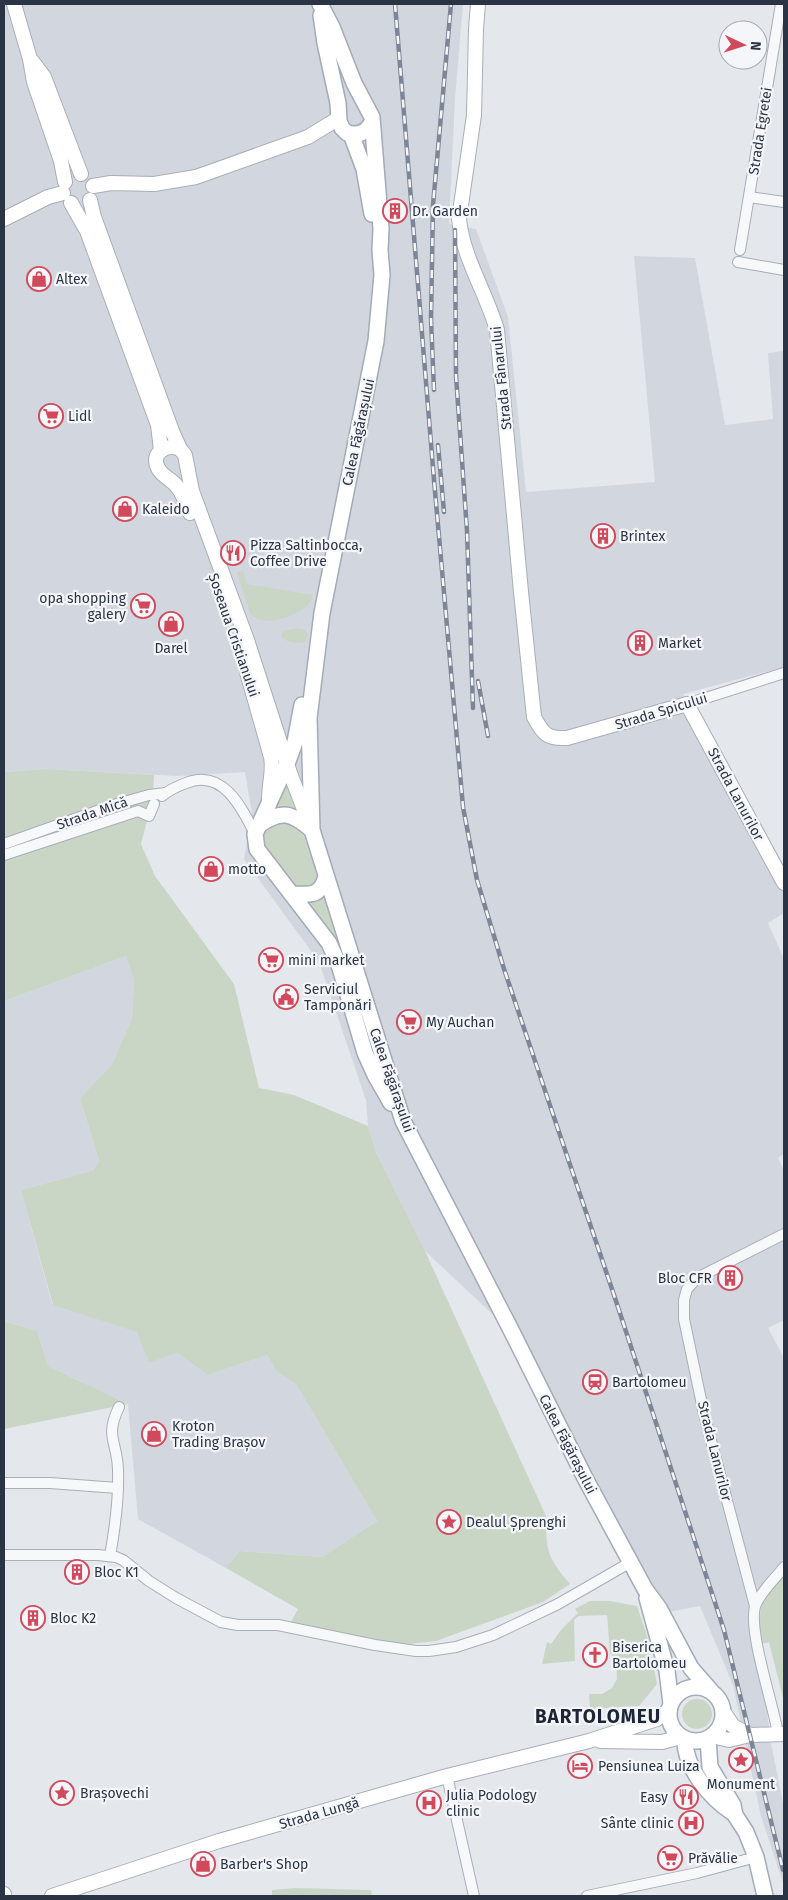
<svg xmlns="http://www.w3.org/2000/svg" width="788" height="1900" font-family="'Fira Sans',sans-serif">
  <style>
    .built { fill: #d2d6de }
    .green { fill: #c9d6c5 }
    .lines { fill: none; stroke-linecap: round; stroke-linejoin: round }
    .street-casing { stroke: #a9aeb7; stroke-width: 12 }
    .secondary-casing { stroke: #a9aeb7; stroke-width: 16 }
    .primary-casing { stroke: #a3abb8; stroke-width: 18 }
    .street { stroke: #f7f8fa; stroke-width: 10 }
    .secondary { stroke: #fff; stroke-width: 14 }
    .primary { stroke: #fff; stroke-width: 15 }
    .rail-casing { stroke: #7d8696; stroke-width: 4.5 }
    .rail { stroke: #f4f6f9; stroke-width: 2.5; stroke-dasharray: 8; stroke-linecap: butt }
    .labels { text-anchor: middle; stroke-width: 4.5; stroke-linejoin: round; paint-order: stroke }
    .street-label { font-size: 14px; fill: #2b3445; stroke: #f4f6f9 }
    .poi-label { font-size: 14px; fill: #2b3445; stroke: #f4f6f9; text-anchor: start }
    .district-label { font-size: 19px; font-weight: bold; letter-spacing: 1px; fill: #1d2536; stroke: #f4f6f9 }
  </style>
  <rect width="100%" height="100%" fill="#e4e7ec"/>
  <path class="built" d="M4,4h459l-8,94 -6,126 27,5 32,88 18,175 129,-10 -21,-226 61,2 30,167 48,-6 -5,-66 16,-2v316l-101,27 101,193v26l-16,10 16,36v195l-6,4 6,13v149l-16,8 16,30v200l-32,38 19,147 13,66v77l-23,-70 -28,-131 -33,-79 -52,10 -147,-294 -76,-71 -49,-99 -8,-26 -2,-26 -47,-138 -75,-103 8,-46 -7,-41 -69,4 -131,-7 -41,3z
    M126,956l8,25 -2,37 -20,46 -32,34 19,63 -5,9 -73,20 31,114 86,28 11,31 28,-10 31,22 59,-20 9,16 20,13 81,137 -55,36 -82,-6 -14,17 -88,-49 -10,-115 -80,-38 -11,-35 -33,-10v-320z"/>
  <path class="green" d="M243,571l4,13 66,11c-2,5 -4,10 -8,13 -13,10 -45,20 -55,5l-13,-41z
    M298,628l8,2 2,6 -2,6c-10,2 -17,1 -25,-5l2,-6z
    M45,769l109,6 -1,23 -12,46 14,32 79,108 25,104 35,7 74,31 8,26 49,99 121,265c0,35 1,41 24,68l-27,18 -107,39 -37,4 -108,-23 7,-13 -72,-41 14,-17 82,6 55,-36 -81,-137 -20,-13 -9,-16 -59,20 -31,-22 -28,10 -12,-31 -84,-27 -32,-115 73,-20 5,-9 -19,-63 32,-34 20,-46 2,-37 -8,-25 -122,45v-229z
    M286,779l12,35h-28z
    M276,820l20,3c6,9 20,42 20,52 0,6 -4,11 -8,14l-13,-1c-16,-19 -53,-48 -19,-68z
    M324,895l13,41 -5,2 -28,-35 14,-4z
    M4,1321l33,10 11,35 80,38 -124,25z
    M784,1574v128l-15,-60 -8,2c-3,-40 -2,-39 23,-70z
    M590,1601h20l27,5 10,30 10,48 -18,22 -49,3 -1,-15h13l10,-6 5,-9 -1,-19 -6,-7 -3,-38 -28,1 -5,4 1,41 -33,3 5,-22 4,2 10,-14 17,-17 -3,-4z
    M682 1714a15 15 0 1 1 30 0a15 15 0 1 1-30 0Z
    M295,1888l76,2 1,6h-100v-6z"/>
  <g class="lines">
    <defs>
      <path id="street" d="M749,197l35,5
        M740,250l41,-246
        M738,262l46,8
        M687,704l97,-31
        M162,796c7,-6 16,-10 24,-13 37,-15 56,25 69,51
        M4,844l113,-40 32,-9 17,-2
        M4,855l134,-44 11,5 5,-12
        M4,1483h46l68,5
        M4,1555h94l18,2 7,3 26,21 27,17 45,24 17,3h40l97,20 41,6h13l27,-4 37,-12 65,-31 73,-42
        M110,1556c5,-28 9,-56 8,-85 0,-29 -14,-33 1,-64
        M755,1606l-51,-192 -20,-95v-19l3,-11 10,-11 87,-44
        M778,1734c-4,-28 -32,-108 -22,-130 6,-14 19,-25 28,-37
        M447,1776l27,120
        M587,1896l110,-23 59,-16"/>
      <path id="secondary" d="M14,4l16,55 4,23 27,79 4,21
        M478,4l-2,25 -2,86 -15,104c4,39 27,73 38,111l24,262 13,125c9,17 13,22 33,21l120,-34 97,179
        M32,61l12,16 37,97
        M93,186l18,-3 43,1 42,-7 112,-40 31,-19
        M90,200l4,17 78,214 8,18 5,6 7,36 55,149 43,133 20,52
        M71,203l16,28 71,194 3,25
        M4,219l44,-22 15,-4
        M180,449c-13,-6 -30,4 -22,19 3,7 12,11 17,16 8,8 11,19 15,29
        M247,672l24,85c3,14 -3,31 -2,47
        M723,1711l10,15 17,9
        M712,1736l17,4 21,-5 34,-1
        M600,1741l62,1 19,-5
        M4,1894v2
        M52,1896l167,-55 228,-65 142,-35 68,-22 13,-10"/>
      <path id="primary" d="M320,4l12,23 22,56 18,34 9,112 -1,21 2,25 -6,66 -54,272 -13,105 3,112 91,291 107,207 75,150 60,111 14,19 32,60 20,23
        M321,15l4,28 13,60 1,18 3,7 5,5c11,3 20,0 25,-11
        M351,134l13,35 8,45
        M302,705l-7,37 -8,22 -32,70 2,15 72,94 11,25 25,85 10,22 16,28
        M259,825c23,-16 33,-12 53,5
        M293,894c18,1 28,2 33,-18
        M647,1598l20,73 4,33
        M669 1714a27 27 0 1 1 54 0a27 27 0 1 1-54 0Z
        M685,1739c-1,28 25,59 48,74
        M708,1739l2,28 23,38 2,10 11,17 10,25 9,39"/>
    </defs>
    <use href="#street" class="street-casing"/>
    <use href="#secondary" class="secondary-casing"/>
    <use href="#primary" class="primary-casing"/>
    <use href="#street" class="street"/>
    <use href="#secondary" class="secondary"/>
    <use href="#primary" class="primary"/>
    <defs>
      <path id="rail" d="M395,4l39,476 29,327 14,73 27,89 111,329 109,332 59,240
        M455,230l1,146 11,155 6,177
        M434,390l-3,-71 2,-114 18,-201
        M438,445l6,67
        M478,681l10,55"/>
    </defs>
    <use href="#rail" class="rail-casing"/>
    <use href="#rail" class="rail"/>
  </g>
  <defs>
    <symbol id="building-ring" viewBox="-11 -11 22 22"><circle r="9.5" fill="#f4f6f9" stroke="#d1495b" stroke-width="1.5"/><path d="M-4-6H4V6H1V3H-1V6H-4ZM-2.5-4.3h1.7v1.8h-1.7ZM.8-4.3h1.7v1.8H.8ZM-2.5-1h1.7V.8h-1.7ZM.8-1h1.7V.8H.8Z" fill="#d1495b"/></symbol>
    <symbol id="shop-ring" viewBox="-11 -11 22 22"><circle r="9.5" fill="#f4f6f9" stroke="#d1495b" stroke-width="1.5"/><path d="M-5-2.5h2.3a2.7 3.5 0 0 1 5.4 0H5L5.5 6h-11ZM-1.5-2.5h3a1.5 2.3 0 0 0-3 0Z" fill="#d1495b"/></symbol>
    <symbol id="supermarket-ring" viewBox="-11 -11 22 22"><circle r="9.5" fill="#f4f6f9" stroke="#d1495b" stroke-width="1.5"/><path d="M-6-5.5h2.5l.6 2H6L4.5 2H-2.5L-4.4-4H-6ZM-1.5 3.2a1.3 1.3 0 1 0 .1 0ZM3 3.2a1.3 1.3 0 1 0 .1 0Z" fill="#d1495b"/></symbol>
    <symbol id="restaurant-ring" viewBox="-11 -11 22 22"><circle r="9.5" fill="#f4f6f9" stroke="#d1495b" stroke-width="1.5"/><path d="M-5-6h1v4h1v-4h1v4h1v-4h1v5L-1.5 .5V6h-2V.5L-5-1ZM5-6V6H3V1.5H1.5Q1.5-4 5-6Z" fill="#d1495b"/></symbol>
    <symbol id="civic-ring" viewBox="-11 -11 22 22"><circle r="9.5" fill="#f4f6f9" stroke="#d1495b" stroke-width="1.5"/><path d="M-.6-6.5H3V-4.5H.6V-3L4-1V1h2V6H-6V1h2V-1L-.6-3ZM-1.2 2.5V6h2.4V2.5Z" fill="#d1495b"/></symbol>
    <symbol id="station-ring" viewBox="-11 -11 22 22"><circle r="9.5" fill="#f4f6f9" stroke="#d1495b" stroke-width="1.5"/><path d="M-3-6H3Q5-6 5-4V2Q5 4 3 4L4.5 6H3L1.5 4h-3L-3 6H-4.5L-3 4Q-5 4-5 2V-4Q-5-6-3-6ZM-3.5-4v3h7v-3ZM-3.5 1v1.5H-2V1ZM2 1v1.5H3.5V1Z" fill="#d1495b"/></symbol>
    <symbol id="sight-ring" viewBox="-11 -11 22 22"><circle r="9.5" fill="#f4f6f9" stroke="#d1495b" stroke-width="1.5"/><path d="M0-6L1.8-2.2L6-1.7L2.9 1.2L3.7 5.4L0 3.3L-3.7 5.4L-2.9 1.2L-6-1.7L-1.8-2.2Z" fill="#d1495b"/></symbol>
    <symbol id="church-ring" viewBox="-11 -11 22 22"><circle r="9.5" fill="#f4f6f9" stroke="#d1495b" stroke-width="1.5"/><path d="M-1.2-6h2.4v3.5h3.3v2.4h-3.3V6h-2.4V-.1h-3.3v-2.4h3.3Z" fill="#d1495b"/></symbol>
    <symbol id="hotel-ring" viewBox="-11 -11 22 22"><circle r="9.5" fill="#f4f6f9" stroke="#d1495b" stroke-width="1.5"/><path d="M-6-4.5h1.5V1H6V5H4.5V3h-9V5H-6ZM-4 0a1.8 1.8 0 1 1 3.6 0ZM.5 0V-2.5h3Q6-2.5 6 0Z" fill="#d1495b"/></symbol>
    <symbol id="hospital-ring" viewBox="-11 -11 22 22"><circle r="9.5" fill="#f4f6f9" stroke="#d1495b" stroke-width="1.5"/><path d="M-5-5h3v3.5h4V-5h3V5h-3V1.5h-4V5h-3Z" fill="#d1495b"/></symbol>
  </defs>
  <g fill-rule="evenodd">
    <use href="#building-ring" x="381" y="197" width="28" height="28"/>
    <use href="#shop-ring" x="25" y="265" width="28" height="28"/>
    <use href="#supermarket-ring" x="37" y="402" width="28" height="28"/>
    <use href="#shop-ring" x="111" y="495" width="28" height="28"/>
    <use href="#building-ring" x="589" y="522" width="28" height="28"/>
    <use href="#restaurant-ring" x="219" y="539" width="28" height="28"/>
    <use href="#supermarket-ring" x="129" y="592" width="28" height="28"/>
    <use href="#shop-ring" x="157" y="610" width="28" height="28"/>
    <use href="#building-ring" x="626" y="629" width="28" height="28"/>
    <use href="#shop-ring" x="197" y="855" width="28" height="28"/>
    <use href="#supermarket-ring" x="257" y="946" width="28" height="28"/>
    <use href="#civic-ring" x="272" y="983" width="28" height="28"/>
    <use href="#supermarket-ring" x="395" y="1008" width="28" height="28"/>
    <use href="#building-ring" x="716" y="1264" width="28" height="28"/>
    <use href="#station-ring" x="581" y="1368" width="28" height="28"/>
    <use href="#shop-ring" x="140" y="1420" width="28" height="28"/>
    <use href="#sight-ring" x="435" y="1508" width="28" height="28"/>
    <use href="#building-ring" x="63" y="1558" width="28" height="28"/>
    <use href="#building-ring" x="19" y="1604" width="28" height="28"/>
    <use href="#church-ring" x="581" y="1641" width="28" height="28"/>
    <use href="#sight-ring" x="727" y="1746" width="28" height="28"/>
    <use href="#hotel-ring" x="566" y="1752" width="28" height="28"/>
    <use href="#sight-ring" x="48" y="1779" width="28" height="28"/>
    <use href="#restaurant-ring" x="672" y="1783" width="28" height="28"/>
    <use href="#hospital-ring" x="415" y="1789" width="28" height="28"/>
    <use href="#hospital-ring" x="677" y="1809" width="28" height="28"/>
    <use href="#supermarket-ring" x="656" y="1844" width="28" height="28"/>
    <use href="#shop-ring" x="189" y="1850" width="28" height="28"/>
  </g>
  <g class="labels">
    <g class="street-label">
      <text transform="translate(760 131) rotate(-81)" y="5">Strada Egretei</text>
      <text transform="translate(501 378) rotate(-96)" y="5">Strada Fânarului</text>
      <text transform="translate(358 432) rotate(-78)" y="5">Calea Făgărașului</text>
      <text transform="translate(234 635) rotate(71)" y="5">Șoseaua Cristianului</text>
      <text transform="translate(661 711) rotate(-17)" y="5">Strada Spicului</text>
      <text transform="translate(736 794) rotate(62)" y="5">Strada Lanurilor</text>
      <text transform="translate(92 813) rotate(-19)" y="5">Strada Mică</text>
      <text transform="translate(392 1080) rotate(71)" y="5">Calea Făgărașului</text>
      <text transform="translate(568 1444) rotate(63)" y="5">Calea Făgărașului</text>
      <text transform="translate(715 1451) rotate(76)" y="5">Strada Lanurilor</text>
      <text transform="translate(319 1813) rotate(-16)" y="5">Strada Lungă</text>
    </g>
    <g class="poi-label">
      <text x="412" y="216">Dr. Garden</text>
      <text x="56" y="284">Altex</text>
      <text x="68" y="421">Lidl</text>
      <text x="142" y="514">Kaleido</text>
      <text x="620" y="541">Brintex</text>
      <text x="250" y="550">Pizza Saltinbocca,<tspan x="250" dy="16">Coffee Drive</tspan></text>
      <text x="126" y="603" text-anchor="end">opa shopping<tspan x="126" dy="16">galery</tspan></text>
      <text x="658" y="648">Market</text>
      <text x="171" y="653" text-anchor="middle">Darel</text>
      <text x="228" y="874">motto</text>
      <text x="288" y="965">mini market</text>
      <text x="304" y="994">Serviciul<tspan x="304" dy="16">Tamponări</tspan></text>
      <text x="426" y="1027">My Auchan</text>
      <text x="712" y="1283" text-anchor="end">Bloc CFR</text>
      <text x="612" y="1387">Bartolomeu</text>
      <text x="172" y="1431">Kroton<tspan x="172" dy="16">Trading Brașov</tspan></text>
      <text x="466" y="1527">Dealul Șprenghi</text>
      <text x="94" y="1577">Bloc K1</text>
      <text x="50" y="1623">Bloc K2</text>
      <text x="612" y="1652">Biserica<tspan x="612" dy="16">Bartolomeu</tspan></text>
      <text x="598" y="1771">Pensiunea Luiza</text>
      <text x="741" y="1789" text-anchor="middle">Monument</text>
      <text x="80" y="1798">Brașovechi</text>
      <text x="446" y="1800">Julia Podology<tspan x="446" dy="16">clinic</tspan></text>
      <text x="668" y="1802" text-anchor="end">Easy</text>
      <text x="674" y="1828" text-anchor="end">Sânte clinic</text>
      <text x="688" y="1863">Prăvălie</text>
      <text x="220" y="1869">Barber's Shop</text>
    </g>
    <g class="district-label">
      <text x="598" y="1723">BARTOLOMEU</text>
    </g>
  </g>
  <rect width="788" height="1900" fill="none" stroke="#2b3445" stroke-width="10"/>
  <g transform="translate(743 45) rotate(94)"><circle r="24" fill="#f4f6f9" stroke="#a4a8b1"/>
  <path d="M0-4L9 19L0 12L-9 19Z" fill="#d1495b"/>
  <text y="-8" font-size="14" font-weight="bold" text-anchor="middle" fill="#2b3445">N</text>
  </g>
</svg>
